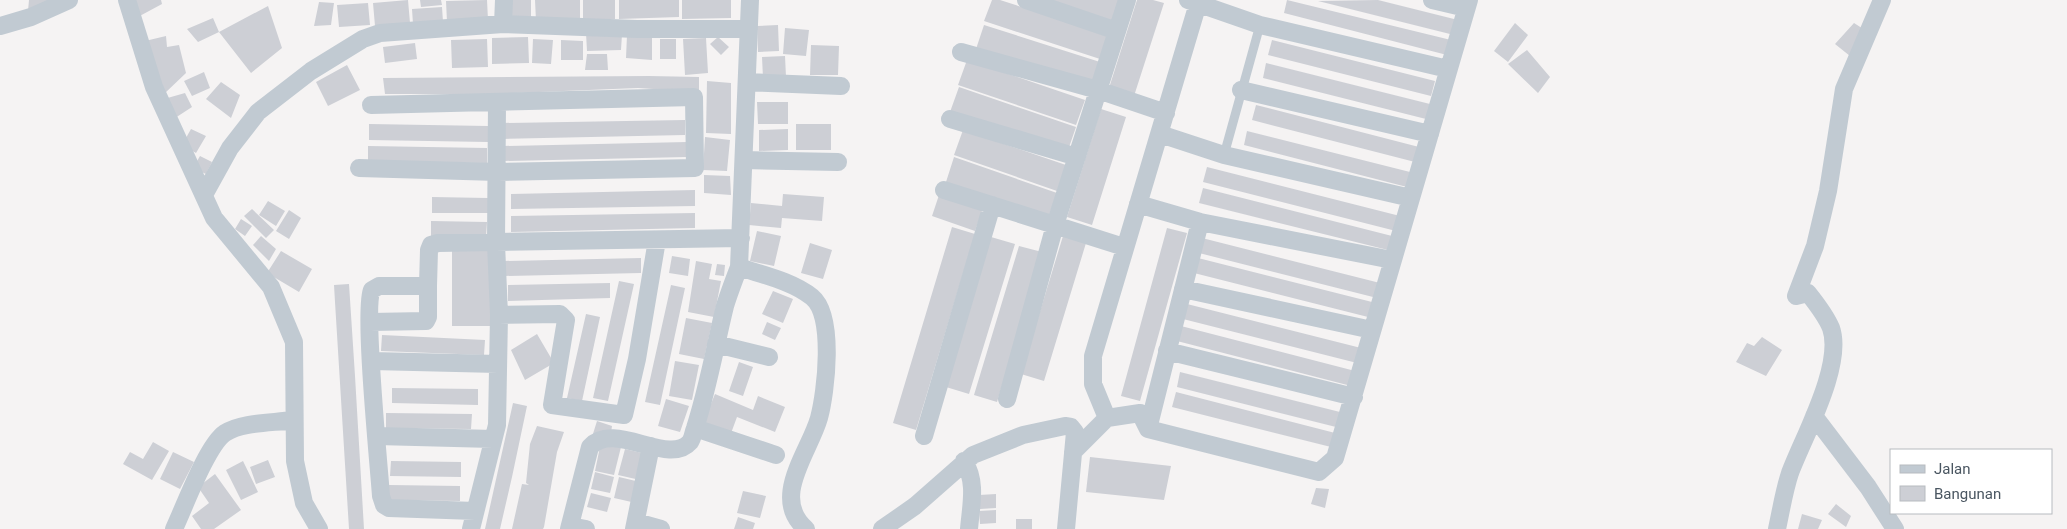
<svg xmlns="http://www.w3.org/2000/svg" width="2067" height="529" font-family="Roboto,sans-serif">
  <style>
    .building { fill: #cdcfd5 }
    .lines { fill: none; stroke-linecap: round; stroke-linejoin: round }
    .service { stroke: #c1cad2; stroke-width: 9 }
    .minor { stroke: #c1cad2; stroke-width: 18 }
  </style>
  <rect width="100%" height="100%" fill="#f5f3f3"/>
  <path class="building" d="M29,0h32l-33,11z
    M131,0h30l1,4 -26,14z
    M408,0l2,23 -35,3 -2,-23z
    M420,0h21l1,5 -21,2z
    M487,0l1,20 -41,2 -1,-21z
    M506,0h25v20l-24,1z
    M535,0h45v20l-44,1z
    M583,0h32v19h-32z
    M619,0h60v17l-60,2z
    M682,0h49v18l-49,1z
    M992,0h8l108,35 -8,24 -116,-38z
    M1047,0h72l-7,21z
    M1137,0h16l11,3 -30,93 -25,-8z
    M1287,0l164,40 -4,15 -163,-42z
    M1378,0l80,20 -4,15 -136,-34z
    M319,2l15,1 -3,22 -17,1z
    M368,3l2,22 -31,2 -2,-22z
    M268,6l14,42 -31,25 -32,-41 -21,10 -11,-13 26,-11 6,14z
    M442,7l1,15 -30,2 -1,-15z
    M1515,23l13,12 -20,27 -14,-11z
    M1854,23l14,9 -18,24 -15,-12z
    M778,25l1,26 -21,1 -1,-26z
    M984,25l116,37 -8,24 -116,-37z
    M785,28l24,2 -3,26 -23,-2z
    M586,33l36,1 -1,16 -34,1z
    M627,35l25,3v22l-26,-2z
    M166,36l1,11 12,-2 7,28 -22,21 -19,-53z
    M528,37l1,26 -37,1v-26z
    M718,37l11,10 -8,8 -11,-11z
    M706,38l2,35 -23,2 -2,-36z
    M487,39l1,28 -36,1 -1,-28z
    M533,39l20,1 -2,24 -19,-1z
    M660,39h16v20h-16z
    M561,40l22,1v19h-22z
    M1272,40l163,41 -4,15 -163,-41z
    M415,43l2,16 -32,4 -2,-16z
    M811,45l28,1 -1,29h-28z
    M1527,50l23,27 -12,16 -30,-29z
    M587,54h20l1,16h-23z
    M785,56l1,21 -23,1 -1,-21z
    M967,60l118,40 -9,25 -118,-40z
    M1266,63l164,41 -4,15 -163,-41z
    M347,65l13,25 -32,16 -12,-24z
    M204,72l6,16 -18,8 -8,-15z
    M649,76l50,1v15l-61,-4 -147,6h-106l-2,-16z
    M707,81l24,2v51l-25,-1z
    M221,82l19,13 -9,23 -25,-19z
    M959,87l117,40 -9,26 -117,-41z
    M185,93l7,14 -20,13 -8,-21z
    M757,102h31v22h-30z
    M1256,105l163,42 -4,15 -163,-42z
    M1101,109l25,8 -34,108 -25,-8z
    M685,120v15l-183,4 -1,-16z
    M369,124l119,2v16l-119,-2z
    M796,124h35v26h-35z
    M191,129l15,7 -10,17 -14,-8z
    M788,129v21l-29,1v-21z
    M963,130l103,35 -9,26 -103,-36z
    M1247,131l163,41 -3,15 -163,-42z
    M705,137l25,3 -3,31 -24,-1z
    M687,142v15l-183,4 -1,-15z
    M368,146l119,2v15l-119,-1z
    M200,156l12,6 -6,12 -13,-6z
    M954,157l103,36 -9,25 -102,-36z
    M1207,167l193,49 -4,15 -193,-49z
    M704,175l26,1 1,19 -27,-2z
    M1203,188l193,49 -4,14 -193,-48z
    M695,190v16l-184,3v-15z
    M940,192l43,16 -8,23 -43,-15z
    M783,194l41,3 -2,24 -40,-3 -1,10 -32,-3 2,-22 31,3z
    M432,197l56,1v15h-56z
    M268,201l17,10 -9,15 -17,-11z
    M252,209l22,21 -8,8 -22,-22z
    M289,210l12,8 -12,21 -13,-8z
    M695,213v15l-184,4v-16z
    M241,219l11,7 -7,10 -10,-7z
    M431,221l56,1 -1,15h-55z
    M952,227l23,7 -59,196 -23,-7z
    M1167,228l20,5 -47,168 -19,-5z
    M757,231l24,5 -7,30 -24,-5z
    M261,236l15,13 -7,12 -16,-16z
    M1063,236l23,7 -42,138 -23,-7z
    M991,237l24,7 -46,150 -23,-7z
    M1202,238l178,45 -3,15 -178,-45z
    M810,243l22,7 -9,29 -22,-6z
    M490,246v80h-38v-79z
    M1019,246l23,6 -45,150 -23,-7z
    M281,251l31,18 -13,23 -32,-19z
    M672,256l18,3 -2,17 -19,-3z
    M641,258v15l-137,3v-15z
    M1198,258l178,45 -4,15 -178,-45z
    M696,261l16,3 -3,15 12,2 -7,36 -26,-5z
    M717,264l8,1 -1,11 -9,-1z
    M619,281l15,3 -26,117 -15,-3z
    M610,283v15l-102,3v-16z
    M349,284l6,92 9,153h-15l-14,-227 -1,-17z
    M671,285l14,3 -25,117 -15,-3z
    M773,291l20,8 -10,24 -21,-9z
    M1187,304l178,45 -4,15 -178,-45z
    M586,314l14,3 -18,84 -15,-3z
    M686,318l26,5 -8,36 -25,-5z
    M767,322l14,6 -6,12 -13,-6z
    M1181,326l178,46 -4,15 -178,-46z
    M537,334l17,29 -29,17 -14,-30z
    M382,335l103,5 -1,15 -103,-4z
    M1762,337l20,13 -16,26 -30,-14 11,-19 7,3z
    M675,361l24,4 -7,35 -23,-4z
    M739,362l14,5 -10,29 -14,-5z
    M1180,372l164,41 -4,15 -163,-41z
    M392,388l86,1v16l-86,-2z
    M1176,392l163,42 -4,14 -163,-41z
    M715,394l38,16 5,-14 27,11 -10,25 -38,-15 -7,19 -28,-10z
    M666,399l23,7 -9,26 -22,-6z
    M513,403l14,3 -15,71 -12,52h-15z
    M386,413l86,1 -1,15 -85,-1z
    M597,421l15,5 -1,7 -19,4z
    M537,426l27,6 -7,20 -13,75 -1,2h-31l10,-45 7,1 -3,-2 4,-39z
    M153,442l16,9 -17,29 -29,-16 7,-12 13,7z
    M601,442l20,5 -7,28 -19,-4z
    M625,449l21,5 -6,26 -22,-5z
    M173,452l21,10 -14,27 -20,-10z
    M1090,457l81,9 -7,34 -78,-8z
    M268,460l7,17 -19,7 -6,-17z
    M243,461l15,31 -17,8 -15,-30z
    M391,461l70,1v15l-71,-1z
    M595,472l19,5 -4,16 -19,-4z
    M215,474l26,36 -27,19h-13l-9,-13 17,-13 -11,-16z
    M619,477l21,5 -4,21 -22,-5z
    M389,485l71,1v15l-71,-1z
    M1316,488l13,1 -4,19 -14,-4z
    M743,491l23,5 -6,22 -23,-5z
    M591,493l20,5 -4,14 -20,-5z
    M996,494v14l-16,1 -1,-14z
    M1836,504l15,12 -5,11 -18,-13z
    M996,510v13l-16,1 -1,-13z
    M1802,514l20,6 -4,9h-20z
    M738,517l17,6 -2,6h-19z
    M1016,519h16v10h-16z"/>
  <g class="lines">
    <path class="service" d="M1224,155l36,-130"/>
    <path class="minor" d="M127,0l27,87 60,131 57,69 23,55 1,119 9,42 15,26
      M504,0l-1,24 134,5h112
      M1026,0l91,31
      M1188,0l72,25 188,44
      M1432,0l34,8
      M0,26l31,-9 38,-17
      M961,52l137,38 68,23
      M747,82l94,4
      M1241,90l189,44
      M950,119l127,38
      M1160,134l64,21 187,43
      M744,160l94,2
      M359,168l139,4 197,-4 -1,-71 -323,8
      M944,190l180,57
      M204,195l26,-47 28,-36 53,-41 52,-32 17,-6 123,-9
      M1138,204l62,18 192,38
      M739,267c24,8 53,14 73,30 23,19 14,95 7,121 -10,35 -49,80 -13,111
      M1183,289l189,41
      M499,315l61,-1 6,6 -14,85 72,10 13,-56 20,-119
      M370,322l56,-1 2,-4v-31
      M716,344l53,13
      M1167,351l187,46
      M372,361l126,3
      M1007,399l48,-174 72,-225
      M1814,416l54,71 27,42
      M1107,418l-14,-34v-28l106,-356
      M695,428l81,27
      M1148,429l52,-207
      M377,436l116,3
      M924,436l68,-231
      M1073,452l34,-34 33,-5 8,16 171,43 16,-14 134,-458
      M964,461c13,21 7,44 5,68
      M475,511l-86,-3 -5,-3 -3,-9c-2,-30 -18,-189 -9,-206l7,-4h49l1,-36 2,-5 7,-2 303,-5
      M636,522l25,7
      M570,526l16,3
      M174,529c10,-21 33,-84 51,-96 17,-11 48,-10 68,-13
      M471,529l26,-104 2,-110 -3,-72 1,-140
      M569,529l21,-82c24,-27 79,20 100,-5 3,-4 3,-9 5,-14 13,-40 20,-81 30,-122 4,-13 9,-26 14,-39l11,-267
      M634,529l17,-83
      M882,529l33,-23 58,-51 50,-20 42,-9 6,1 4,5 -9,97
      M1777,529c4,-18 7,-38 13,-56 13,-35 54,-108 41,-145 -5,-12 -15,-25 -23,-35l-12,3 19,-50 13,-55 16,-102 38,-89"/>
  </g>
  <rect x="1890" y="449" width="162" height="65" fill="#ffffff" stroke="#b7bbc0"/>
  <rect x="1900" y="465" width="25" height="8" fill="#c1cad2" stroke="#b7bbc0"/>
  <text x="1934" y="474" font-size="15" fill="#4a5661">Jalan</text>
  <rect x="1900" y="486" width="25" height="15" fill="#cdcfd5" stroke="#b7bbc0"/>
  <text x="1934" y="499" font-size="15" fill="#4a5661">Bangunan</text>
</svg>
